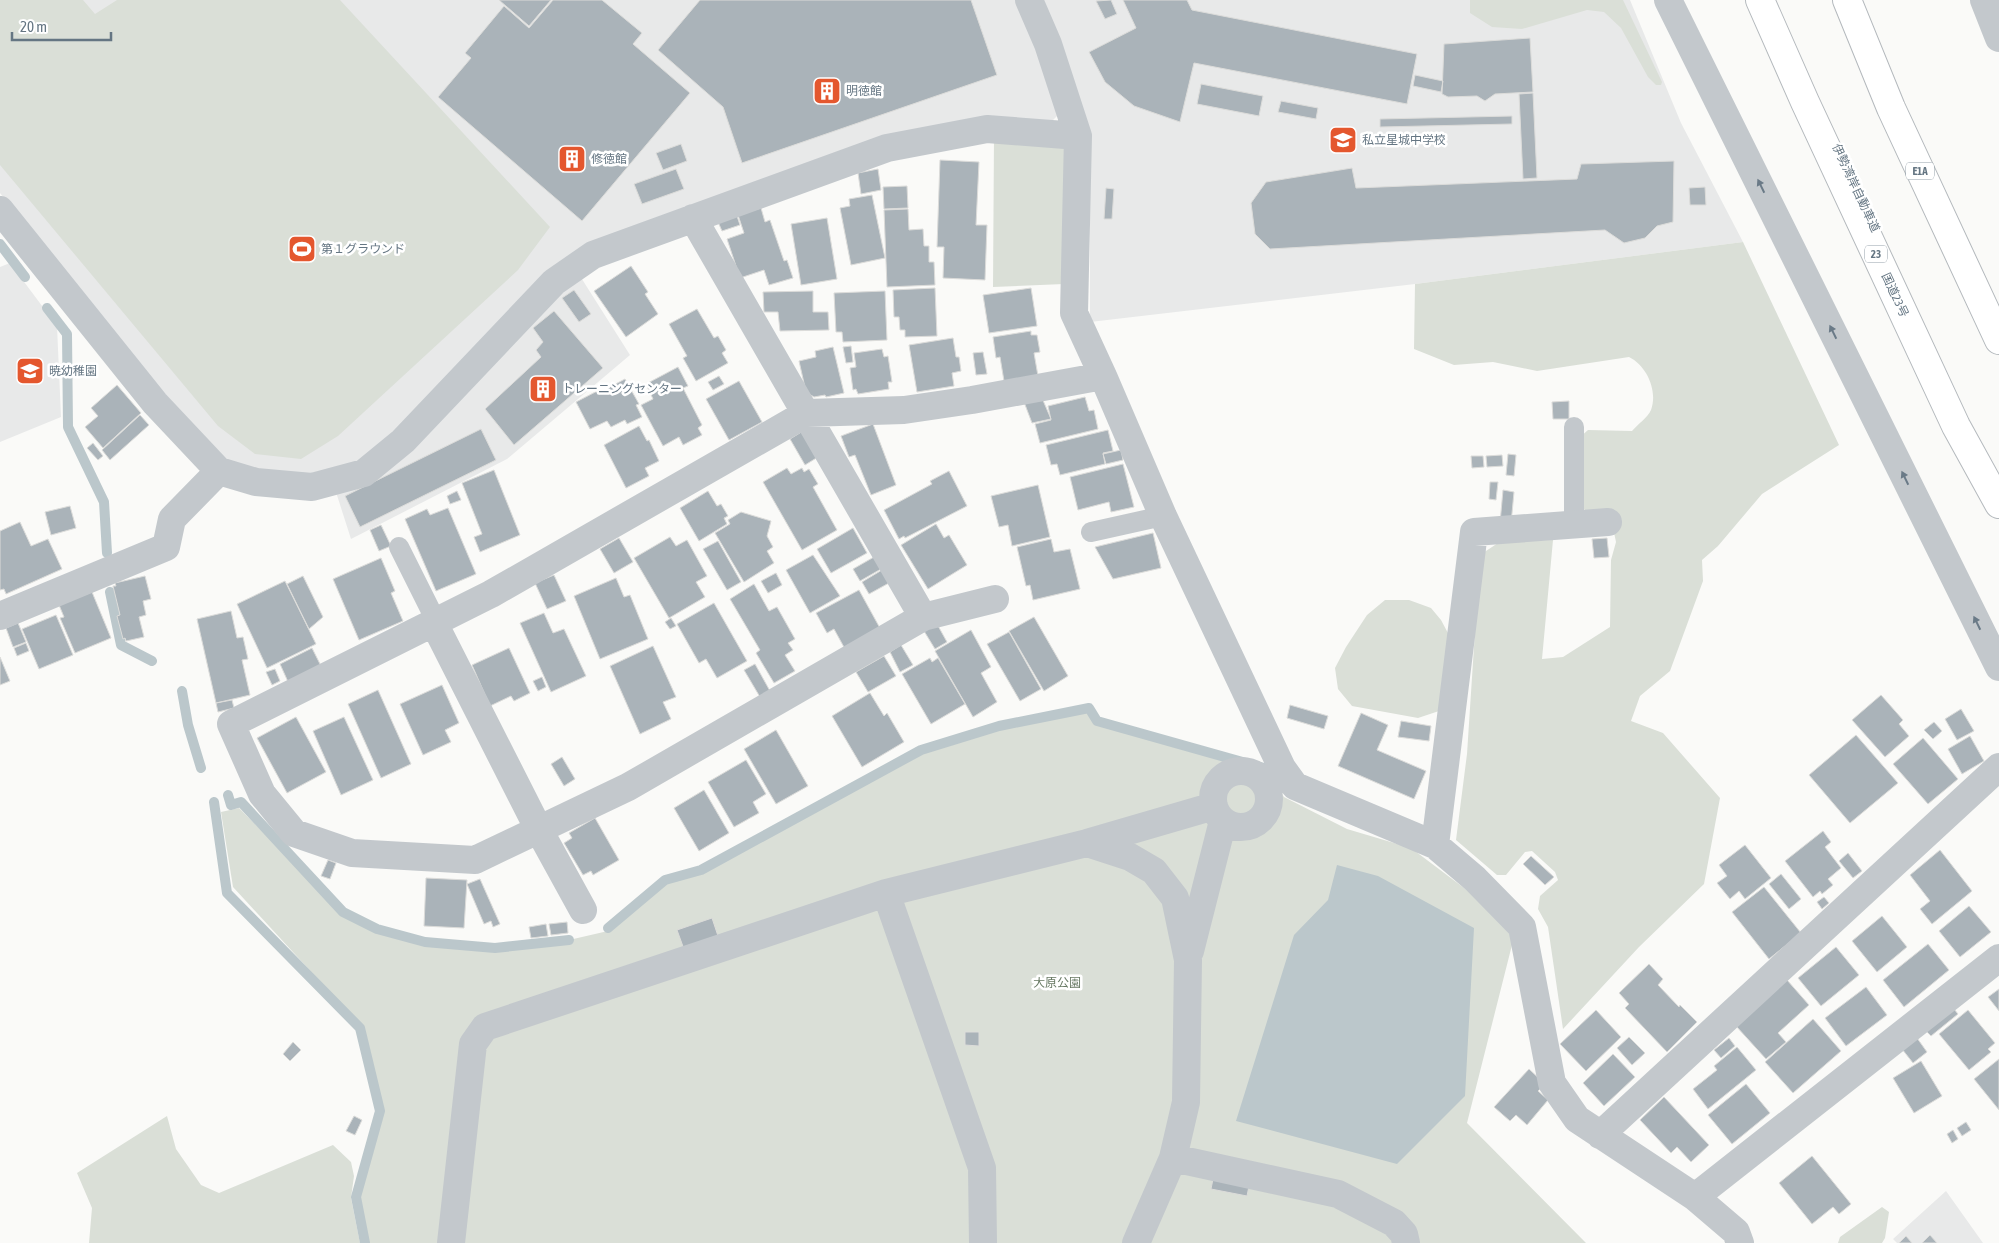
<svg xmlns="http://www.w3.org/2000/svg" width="1999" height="1243" font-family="'Asap Condensed','Noto Sans JP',sans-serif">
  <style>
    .built { fill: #e8e9e9 }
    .green { fill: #dadfd7 }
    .water { fill: #bbc7cb }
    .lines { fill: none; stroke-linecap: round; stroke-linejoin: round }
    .stream { stroke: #bbc7cb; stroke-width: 10 }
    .building { fill: #aab3b9; stroke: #dcdcda }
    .highway-casing { stroke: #b4b9bd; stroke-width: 30 }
    .lane { stroke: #c3c8cc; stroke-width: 20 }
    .street { stroke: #c3c8cc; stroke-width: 28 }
    .highway { stroke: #fff; stroke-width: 28 }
    .oneway { fill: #6a7a87 }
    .labels { text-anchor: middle; stroke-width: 5; stroke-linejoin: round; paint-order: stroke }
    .shield { fill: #fff; stroke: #939fa8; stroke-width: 1 }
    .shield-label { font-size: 11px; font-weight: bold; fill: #657683 }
    .poi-label { font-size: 12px; fill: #657683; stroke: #fff; text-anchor: start }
    .street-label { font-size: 12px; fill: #657683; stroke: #fff }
    .park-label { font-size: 12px; fill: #687a64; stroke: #fff }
  </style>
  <rect width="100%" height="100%" fill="#fafaf8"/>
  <path class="built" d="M0,0h1020l38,115 -11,11 -55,-6 -439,148 -23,19 -57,69 -90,87 -30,21 -56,12 -40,-6 -34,-11 -14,-13 -163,-194 -46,-59z
    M1044,0h586l51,123 62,119 -328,42 -325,38v-168l-17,-70z
    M10,263l47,63 4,91 -61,25v-175z
    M580,276l50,79 -123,104 -156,80 -16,-50 228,-205z
    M1946,1191l37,52h-86l-4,-4z"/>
  <path class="green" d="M0,0h83l12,14 22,-14h223l210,227 -32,43 -180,166 -37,23 -46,-5 -37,-28 -218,-261z
    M1470,0h153l39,82 -1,3h-5l-8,-8 -27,-49 -17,-16 -17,-2 -65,19 -30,-2 -22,-14z
    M994,137l76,12 -6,135 -71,3z
    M1743,242l96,203 -77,49 -44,52 -16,14 1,21 -33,90 -30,25 -9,25 32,12 57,65 -16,86 -65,63 -76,82 -15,-102 -10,-18 2,-13 18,-16 -3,-8 -23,-21 -7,1 -19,23h-9l-41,-35 11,-86 13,-199 21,-14 52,-1 -11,119 21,-2 47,-30 1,-67 5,-18 -5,-24 -25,-7 -9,-9 1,-63 10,-9 44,1c5,-6 16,-14 19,-21 7,-19 -4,-44 -22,-53l-92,14 -44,-9 -39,3 -40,-16 1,-65z
    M1385,600h24l22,8 10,12 8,15 -10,76 -21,7 -66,-12 -14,-17 -3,-21 11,-21 21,-32z
    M1088,711l9,12 171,51 16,23 63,32 64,19 77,58 26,31 -47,186 119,120h-1217l-10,-45 24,-88 -21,-83 -129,-140 -12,-75 18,-4 104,105 34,17 49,13 70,7 73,-10 39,-9 56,-48 37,-11 220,-120 77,-23z
    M167,1116l9,33 25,36 18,8 114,-48 18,17 3,14 -3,22 9,45h-271l3,-35 -15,-35z
    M1882,1207l7,5 -4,26 -3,5h-44l2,-6z"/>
  <path class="water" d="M1337,865l41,11 96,52 -9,168 -68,68 -161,-43 58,-186 34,-35z"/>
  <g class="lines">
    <path class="stream" d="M0,244l25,33
      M47,308l20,26 1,93 36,75 3,51
      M110,592l11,53 31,16
      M182,691l6,34 13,43
      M228,795l3,10 10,-3 102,110 34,17 48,13 70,6 74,-8
      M214,802l13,91 133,135 20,83 -24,86 9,46
      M608,928l57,-48 36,-10 220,-120 78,-24 90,-18 8,13 167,47"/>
  </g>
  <path class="building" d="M499,0h52l-22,26z
    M553,0h49l40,33 -9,11 57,49 -108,128 -144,-124 33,-39 -6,-5 39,-47 25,22z
    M700,0h271l26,75 -255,88 -19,-56 -65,-57z
    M1111,0l6,14 -12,5 -9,-18z
    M1123,0h64l5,10 225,44 -10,50 -213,-41 -14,59 -46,-16 -29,-24 -16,-30 47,-24z
    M1530,38l3,54 -38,2 -10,7 -8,-5 -29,1 -6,-3 2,-50z
    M1415,75l28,6 -2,11 -28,-6z
    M1201,84l62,12 -4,20 -62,-12z
    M1533,93l4,85 -14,1 -4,-85z
    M1281,101l37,7 -2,11 -38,-7z
    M1512,116v8l-132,3v-8z
    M681,144l6,17 -24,9 -7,-17z
    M940,160l39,2 -3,63h11l-2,55 -42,-2 1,-31h-7z
    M1674,161l-1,61 -16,4 -12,12 -21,5 -19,-13 -335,19 -15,-15 -4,-31 15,-21 86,-14 4,20 221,-9 4,-15z
    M676,169l8,20 -42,15 -8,-20z
    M878,169l3,21 -20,4 -3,-21z
    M907,186l1,22 -24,1 -1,-22z
    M1705,187l1,18h-16l-1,-17z
    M1106,188l8,1 -2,30h-8z
    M872,195l13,63 -34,7 -11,-57 10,-2 -1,-7z
    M761,208l4,14 5,-2 14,41 3,-1 6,18 -24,7 -5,-15 -24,8 -13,-39 17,-6 -6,-18z
    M908,209l1,21 14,-1 1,17h5v16h5l1,23 -48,2 -3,-77z
    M737,216l3,9 -18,6 -4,-9z
    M827,218l10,61 -36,6 -10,-61z
    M631,266l17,26 -3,2 13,20 -32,23 -32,-46z
    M935,288l2,48 -32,1v-7h-5l-1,-13h-5l-1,-27z
    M1031,288l6,38 -48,7 -6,-38z
    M574,290l17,24 -12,8 -17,-24z
    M813,291v21h15l1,18 -49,1 -2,-19h-14l-1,-20z
    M885,291l2,49 -44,2 -1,-10h-6l-2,-39z
    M697,309l17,29 4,-2 8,14 -4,3 6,10 -32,18 -13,-23 4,-2 -18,-32z
    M554,311l49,57 -89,77 -29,-36 56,-52 -5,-7 7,-8 -10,-14z
    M1031,331v4h6l3,17 -6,1 4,23 -34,5 -4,-24 -4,1 -3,-21z
    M953,338l3,19h3l2,14 -9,2 2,13 -37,6 -8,-47z
    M851,346l2,16 -7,1 -3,-16z
    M833,347l11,46 -18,4 -1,-2 -11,2 -8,-5 -7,-31 17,-4 -1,-6z
    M882,349l2,8 4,-1 4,26h-4l1,7 -31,5 -2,-5 -3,1 -3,-22 6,-1 -2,-14z
    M983,352l4,22 -11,1 -3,-22z
    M678,367l10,19 -5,2 19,37 -4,3 4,7 -19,10 -4,-8 -16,9 -22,-41 12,-6 -7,-15z
    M719,376l5,8 -11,6 -5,-8z
    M625,379l14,25 -3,1 6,12 -15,7 -2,-4 -14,7 -4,-6 -17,8 -14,-27 31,-16 1,2z
    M739,381l23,41 -33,18 -23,-41z
    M117,385l24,28 -38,35 -18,-21 13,-11 -7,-8z
    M1085,397l4,14 5,-1 4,19 -58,14 -5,-19 16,-4 -3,-14z
    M1042,398l9,21 -19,4 -8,-21z
    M1569,401v18h-16l-1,-17z
    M140,415l9,10 -39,35 -8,-10z
    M873,424l23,61 -25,10 -16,-40 -6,2 -8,-21z
    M639,426l8,15 2,-1 10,21 -14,7 4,8 -23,12 -22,-43z
    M481,429l15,31 -136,67 -15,-31z
    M1108,430l5,21 -10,2 2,11 -45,11 -3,-11 -6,1 -5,-20z
    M803,431l15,26 -13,8 -15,-26z
    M93,443l10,13 -5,4 -11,-12z
    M1121,450l2,10 -17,4 -3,-10z
    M1508,454l8,1 -2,21 -8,-1z
    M1502,455l1,11 -16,1 -1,-11z
    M1471,456h12l1,11 -12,1z
    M1123,464l11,43 -23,5 -2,-10 -31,8 -8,-33z
    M787,468l4,6 11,-6 2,4 5,-3 9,15 -5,3 24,43 -35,20 -39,-68z
    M494,470l26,65 -40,17 -6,-15 8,-3 -20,-51z
    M949,471l18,35 -62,32 -1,-2 -5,3 -15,-29 48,-26 -2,-3z
    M1490,482h8l-2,18 -7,-1z
    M1038,485l12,52 -38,9 -4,-21 -9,2 -8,-31z
    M1503,490l11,2 -3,32 -11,-1z
    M457,491l4,9 -11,4 -3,-8z
    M708,491l9,15 4,-2 7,12 -4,2 3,6 -28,17 -19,-33z
    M70,506l6,22 -25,7 -6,-23z
    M448,508l28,66 -40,17 -31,-72 22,-10 3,6z
    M741,512l30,9 -4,15 6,11 -6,4 7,12 -30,19 -29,-49 15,-9 -2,-4z
    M20,522l11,24 17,-7 14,30 -56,25 -2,-5 -4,1v-59z
    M936,524l8,14 5,-3 18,30 -39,24 -27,-44z
    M381,525l10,21 -12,5 -9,-21z
    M853,528l14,25 -36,20 -14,-24z
    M1153,533l8,35 -48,11 -18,-32z
    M670,537l6,9 11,-6 20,36 -11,6 9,15 -36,21 -35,-60z
    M619,538l14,24 -19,11 -14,-24z
    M1607,538l2,19 -15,1 -2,-19z
    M1051,539l3,13 16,-3 10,40 -47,11 -3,-15 -4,1 -9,-39z
    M718,541l23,41 -14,8 -24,-41z
    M813,555l27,41 -30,17 -24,-43z
    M874,557l7,12 -21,12 -7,-12z
    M381,558l14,33 -4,2 12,28 -44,19 -26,-61z
    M882,570l7,13 -20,11 -7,-12z
    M776,573l6,12 -14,8 -7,-12z
    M554,575l12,26 -19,8 -12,-26z
    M145,576l6,23 -8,2 3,14 -7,2 5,20 -18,4 -1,-3 -2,1 -6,-23 3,-1 -7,-29h3l-1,-3z
    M303,576l20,41 -14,12 -22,-45z
    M616,578l8,19 6,-2 18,44 -48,20 -26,-63z
    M285,581l31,63 -49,24 -30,-64z
    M754,584l15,27 8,-4 18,32 -7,4 5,7 -8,5 10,16 -21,12 -18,-30 4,-3 -30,-51z
    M859,590l22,40 -36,19 -11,-20 -7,4 -11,-20z
    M92,592l19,46 -36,15 -15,-35 4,-1 -5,-12z
    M714,603l33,58 -30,17 -11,-19 -7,4 -22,-39z
    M231,611l6,27 6,-1 5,22 -6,1 8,35 -34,8 -19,-84z
    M544,613l9,20 11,-4 22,47 -35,16 -31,-69z
    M56,615l17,40 -34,14 -17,-40z
    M1034,617l34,59 -24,15 -35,-60z
    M671,618l5,8 -6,3 -5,-7z
    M18,623l8,19 -13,5 -7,-19z
    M937,624l10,18 -12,7 -11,-18z
    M971,630l20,37 -10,6 16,29 -24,15 -38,-66z
    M1009,632l32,57 -21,12 -33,-57z
    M26,643l3,8 -12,5 -3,-8z
    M901,645l12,20 -13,7 -10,-20z
    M653,646l23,51 -13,5 8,17 -31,15 -30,-68z
    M312,648l10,20 -33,16 -9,-20z
    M509,648l21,45 -16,8 -3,-5 -21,10 -18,-41z
    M884,656l12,20 -28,16 -12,-20z
    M0,657l10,24 -10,4z
    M930,658l2,4 6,-4 27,46 -34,20 -29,-50z
    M755,664l15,27 -10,6 -16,-27z
    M275,669l5,12 -8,4 -6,-13z
    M542,677l4,10 -8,4 -5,-10z
    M442,685l17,38 -14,7 6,12 -28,13 -23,-51z
    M378,690l33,74 -30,14 -33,-74z
    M870,693l14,23 3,-3 17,29 -42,25 -30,-51z
    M1881,695l22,25 -4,4 10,12 -24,21 -33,-37z
    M232,700l2,8 -16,4 -2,-9z
    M1290,705l38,11 -4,13 -37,-11z
    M1961,709l13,22 -17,9 -12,-21z
    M1361,713l27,12 -11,25 49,21 -12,28 -76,-33z
    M296,717l30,55 -39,21 -30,-55z
    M344,717l29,63 -32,15 -28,-64z
    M1401,721l30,5 -2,15 -31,-4z
    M1934,722l8,9 -9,8 -9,-9z
    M776,730l32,56 -32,18 -32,-55z
    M1856,735l42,48 -48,40 -41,-48z
    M1970,736l14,25 -22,13 -14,-25z
    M1923,738l35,41 -30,25 -35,-40z
    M562,757l13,22 -11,7 -13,-22z
    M746,760l20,34 -13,8 6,11 -25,14 -26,-45z
    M704,790l25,43 -30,18 -25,-43z
    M595,818l24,42 -26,15 -2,-4 -8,4 -19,-32 8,-5 -3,-5z
    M1823,831l8,11 -6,5 16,21 -13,11 5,6 -11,9 -2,-3 -7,6 -28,-36z
    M1745,845l26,33 -26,21 -6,-8 -9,8 -13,-16 10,-7 -8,-11z
    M1940,850l32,41 -40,33 -12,-15 10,-8 -20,-26z
    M1848,853l14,18 -9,7 -14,-17z
    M1531,856l23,21 -9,8 -22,-21z
    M328,860l8,3 -6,16 -9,-3z
    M1781,874l20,25 -12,10 -20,-25z
    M426,878l41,2 -3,48 -40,-2z
    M480,879l20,45 -7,3 -2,-6 -7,3 -17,-40z
    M1764,887l37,46 -32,26 -37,-47z
    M1824,897l5,6 -7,6 -5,-7z
    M1969,906l22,26 -31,25 -21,-26z
    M1882,916l25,31 -30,25 -25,-31z
    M712,918l7,21 -34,13 -8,-22z
    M567,922l1,11 -17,2 -2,-11z
    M546,924l2,12 -17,2 -2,-11z
    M1928,944l21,26 -45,37 -21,-27z
    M1836,947l23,28 -38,31 -23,-28z
    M1649,964l14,15 -5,6 21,22 1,-2 17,17 -30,30 -42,-44 4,-4 -10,-11z
    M1787,980l22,25 -31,28 8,9 -20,17 -30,-33z
    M1866,987l21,28 -41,31 -21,-28z
    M1999,989v22l-11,-14z
    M1954,1009l4,5 -27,22 -5,-5z
    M1596,1010l25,27 -35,34 -26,-27z
    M1968,1010l27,33 -7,6 3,3 -22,18 -30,-36z
    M1813,1019l28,32 -48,42 -28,-31z
    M965,1032h14v14l-14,-1z
    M1629,1037l16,16 -13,12 -15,-17z
    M1729,1038l6,8 -14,12 -7,-8z
    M1917,1038l10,14 -14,11 -11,-14z
    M293,1042l8,8 -11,11 -7,-7z
    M1737,1047l19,23 -48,39 -15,-20 24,-19 -3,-4z
    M1613,1054l22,23 -31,29 -21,-23z
    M1999,1059v51l-25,-31z
    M1921,1061l21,35 -28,17 -21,-35z
    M1529,1069l16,15 -7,7 10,9 -21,25 -11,-10 -6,6 -16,-14z
    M1746,1084l24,29 -38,31 -24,-29z
    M1664,1097l45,48 -18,17 -14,-15 -6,6 -31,-33z
    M354,1116l8,4 -7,15 -9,-4z
    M1966,1122l5,8 -9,6 -5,-8z
    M1953,1130l5,9 -6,4 -5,-9z
    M1812,1156l39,48 -12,10 -6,-7 -21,17 -33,-41z
    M1213,1179l36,7 -2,10 -36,-7z
    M1930,1235l7,8h-15z
    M1906,1236l6,7h-13z"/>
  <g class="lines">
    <defs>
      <path id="highway" d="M1760,0l45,102 151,324 43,78
        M1847,0l44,108 108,232"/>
    </defs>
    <use href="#highway" class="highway-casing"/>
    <path class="lane" d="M1574,427v97
      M1091,532l72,-16
      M399,547l37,74"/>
    <path class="street" d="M1029,0l19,44 30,92 -4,177 29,63 60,140 119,252 13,18 140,59 40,34 47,48 30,156 25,36 118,78 41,35 4,11
      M1668,0l331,667
      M1984,0l15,38
      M0,210l155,193 64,68 37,11 56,5 52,-14 39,-32 151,-159 39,-27 294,-107 100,-19 91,7
      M693,218l230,399 -295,170 -153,73 -123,-7 -58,-20 -32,-39 -31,-70 260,-130 316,-181 97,-3 68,-10 131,-24
      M0,616l166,-69 6,-28 47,-48
      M923,617l72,-18
      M434,623l105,207 44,80
      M1213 799a28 28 0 1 1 56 0a28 28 0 1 1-56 0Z
      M1087,843l43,14 24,14 21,27 13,62 -2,142 -13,56
      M1435,845l39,-313 134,-10
      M886,893l96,275 1,75
      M1190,951l33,-130
      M1600,1135l399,-368
      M1695,1197l304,-239
      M451,1243l22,-199 12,-17 401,-134 201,-50 127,-37
      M1136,1243l37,-85 165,36 56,29 10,11 2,9"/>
    <use href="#highway" class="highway"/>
  </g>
  <defs><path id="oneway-solid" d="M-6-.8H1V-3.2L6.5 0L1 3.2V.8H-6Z" transform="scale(1.25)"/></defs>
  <g class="oneway">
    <use href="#oneway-solid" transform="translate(1761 186) rotate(-116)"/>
    <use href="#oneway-solid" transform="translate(1833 332) rotate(-116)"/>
    <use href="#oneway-solid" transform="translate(1905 478) rotate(-116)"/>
    <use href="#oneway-solid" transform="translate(1977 623) rotate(-116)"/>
  </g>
  <defs>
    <symbol id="building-square" viewBox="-11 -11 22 22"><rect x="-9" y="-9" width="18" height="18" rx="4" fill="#e4572e" stroke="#fff"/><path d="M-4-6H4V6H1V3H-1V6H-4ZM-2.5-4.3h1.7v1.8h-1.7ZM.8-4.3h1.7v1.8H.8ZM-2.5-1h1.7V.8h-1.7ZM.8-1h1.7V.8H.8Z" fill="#fff"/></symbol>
    <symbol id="school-square" viewBox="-11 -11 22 22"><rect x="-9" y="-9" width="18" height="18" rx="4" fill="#e4572e" stroke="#fff"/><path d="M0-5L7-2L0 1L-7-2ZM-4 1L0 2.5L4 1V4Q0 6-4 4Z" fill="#fff"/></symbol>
    <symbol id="stadium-square" viewBox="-11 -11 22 22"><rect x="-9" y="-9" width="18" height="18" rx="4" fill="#e4572e" stroke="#fff"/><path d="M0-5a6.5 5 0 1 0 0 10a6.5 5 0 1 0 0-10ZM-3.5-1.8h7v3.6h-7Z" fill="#fff"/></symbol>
  </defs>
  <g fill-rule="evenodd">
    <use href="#building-square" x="811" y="75" width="32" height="32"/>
    <use href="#school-square" x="1327" y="124" width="32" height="32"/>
    <use href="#building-square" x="556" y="143" width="32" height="32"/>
    <use href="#stadium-square" x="286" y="233" width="32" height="32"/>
    <use href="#school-square" x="14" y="355" width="32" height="32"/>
    <use href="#building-square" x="527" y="373" width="32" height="32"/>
  </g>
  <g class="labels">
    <g class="shield">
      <rect x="1906" y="162.5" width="28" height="17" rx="4"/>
      <rect x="1865" y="245.5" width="22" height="17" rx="4"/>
    </g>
    <g class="shield-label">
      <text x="1920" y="175">E1A</text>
      <text x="1876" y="258">23</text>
    </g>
    <g class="poi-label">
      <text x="846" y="95">明徳館</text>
      <text x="1362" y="144">私立星城中学校</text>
      <text x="591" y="163">修徳館</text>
      <text x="321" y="253">第１グラウンド</text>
      <text x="49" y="375">暁幼稚園</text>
      <text x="562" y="393">トレーニングセンター</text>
    </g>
    <g class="street-label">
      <text transform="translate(1856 188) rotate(65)" y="4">伊勢湾岸自動車道</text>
      <text transform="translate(1895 295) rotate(65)" y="4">国道23号</text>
    </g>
    <g class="park-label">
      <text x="1057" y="987">大原公園</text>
    </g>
  </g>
  <path d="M12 32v8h99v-8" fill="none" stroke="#657683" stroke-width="2.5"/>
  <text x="20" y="32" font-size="15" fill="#657683" stroke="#ffffff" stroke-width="4" paint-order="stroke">20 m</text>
</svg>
